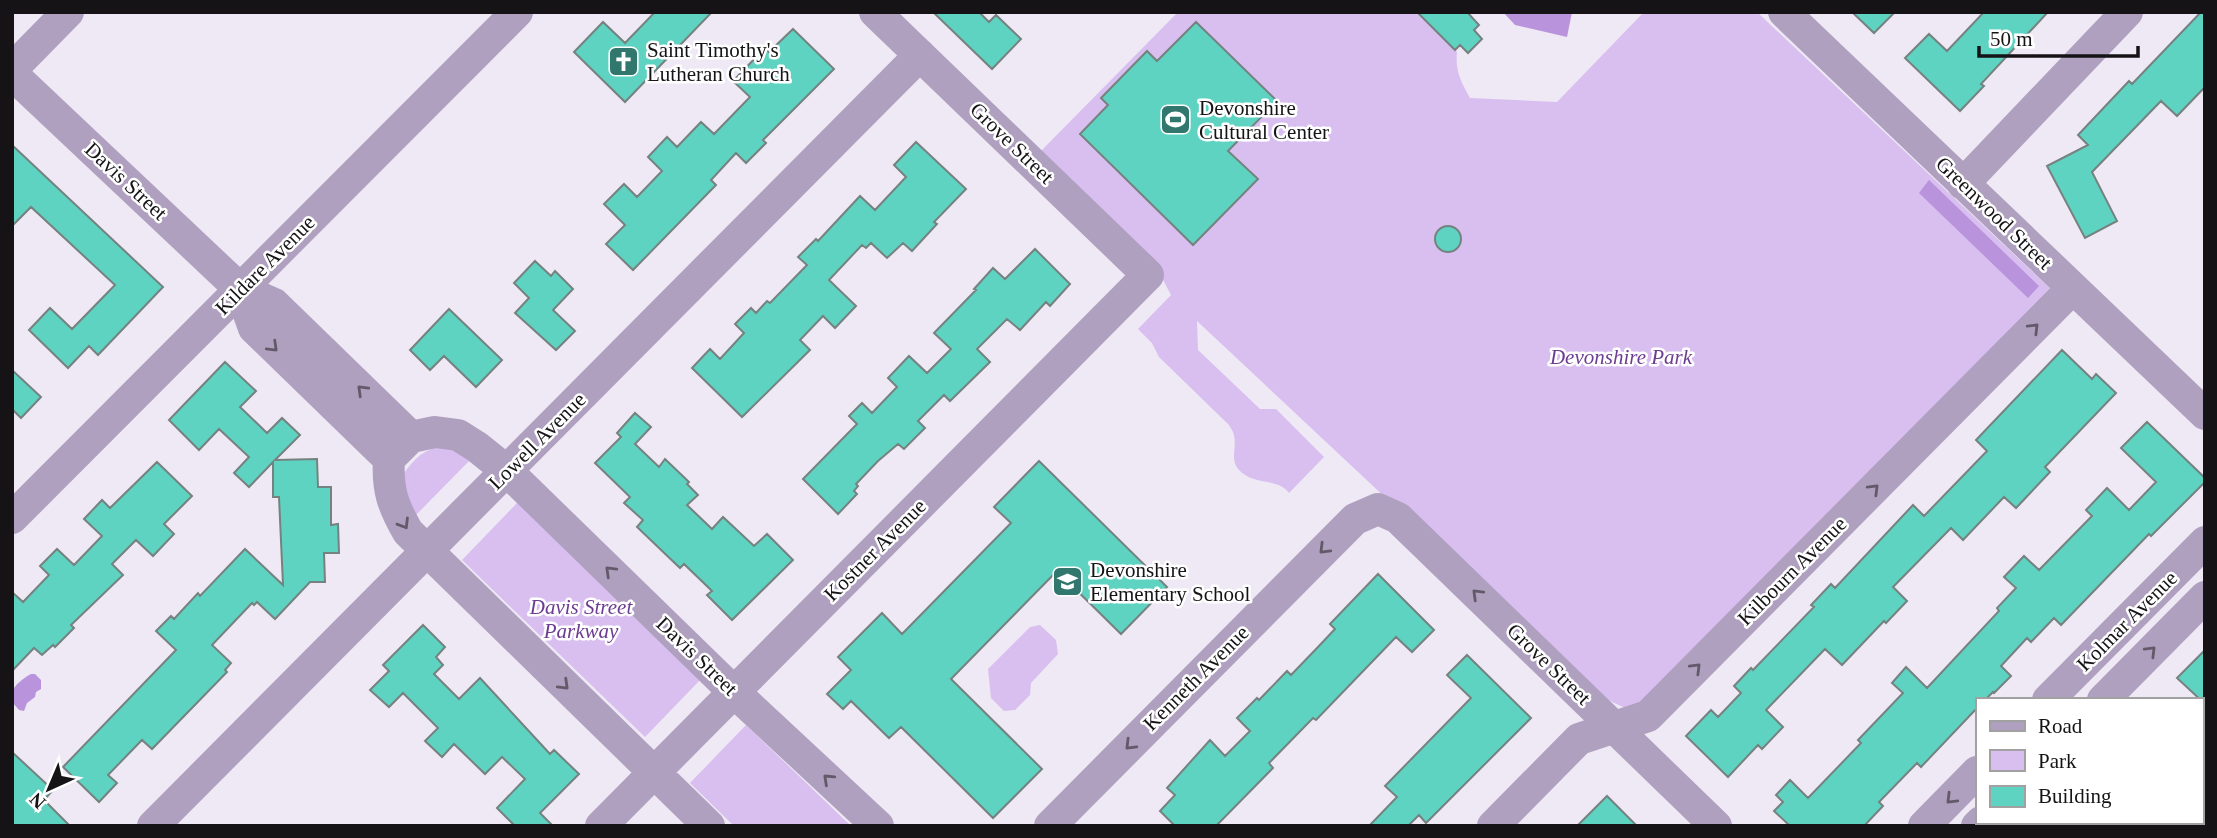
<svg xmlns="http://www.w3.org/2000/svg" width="2217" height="838" font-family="Georgia,serif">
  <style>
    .green { fill: #d8bff0 }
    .water { fill: #b993db }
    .building { fill: #5ed3c2; stroke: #75827f; stroke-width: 2 }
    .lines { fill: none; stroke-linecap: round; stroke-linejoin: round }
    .minor { stroke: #b0a0bf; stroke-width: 32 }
    .oneway { stroke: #625a6a }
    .labels { text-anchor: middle; stroke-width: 5; stroke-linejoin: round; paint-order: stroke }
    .poi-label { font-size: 21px; fill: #151316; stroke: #fff; text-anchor: start }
    .street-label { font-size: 21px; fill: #151316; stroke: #fff }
    .park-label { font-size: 21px; font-style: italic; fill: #6c3c91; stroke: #fff }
  </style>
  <rect width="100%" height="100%" fill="#eee9f4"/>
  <path class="green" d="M1178,12h239l40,40c-2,19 4,30 13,46l87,4 87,-90h113l299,282 -418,420 -43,-20 -398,-373 1,29 62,59h16l48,48 -35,36c-12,-16 -37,-7 -51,-24 -8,-10 -1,-22 -4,-33 0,-4 -3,-7 -5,-11l-70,-68 -7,-14 -14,-14 33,-34 -20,-38 -111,-105z
    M443,446l29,12 -56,57 -10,-16 -2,-26c11,-15 20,-24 39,-27z
    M518,502l183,177 -56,58 -183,-177z
    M1040,625l16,15 2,14 -27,29 -1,12 -15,15 -11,1 -13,-13 -3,-29 42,-42z
    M746,725l105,101h-117l-44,-43z"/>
  <path class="water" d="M1503,12h69l-5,25 -52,-12z
    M1929,180l110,106 -11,12 -109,-105z
    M31,674h4l6,6v9l-5,3 -1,5 -8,6 -3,8 -5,-1c-2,-3 -5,-5 -7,-9 -5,-11 10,-22 19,-27z"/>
  <path class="building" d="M655,12h57l-87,90 -51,-50 29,-30 22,21z
    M933,12h46l10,10 7,-7 25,24 -29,30z
    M1417,12h50l12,13 -5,5 8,9 -14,14 -8,-8 -5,5z
    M1852,12h43l-21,21z
    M1984,12h64l-67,72 3,2 -24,25 -55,-53 24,-24 18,17z
    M2201,12h4v75l-28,29 -16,-15 -69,71 25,49 -32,17 -38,-72 41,-21 -10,-10 51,-54 3,3z
    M1196,22l81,79 -49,50 30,28 -65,66 -113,-111 28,-29 -7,-7 46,-47 10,10z
    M793,29l41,40 -71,71 3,3 -20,20 -10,-10 -25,27 5,5 -83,85 -27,-26 19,-19 -21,-21 20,-20 13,13 25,-26 -14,-14 19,-20 10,10 24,-25 13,12 36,-37 -17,-16 32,-33 4,4z
    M916,142l50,47 -32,33 3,2 -25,27 -9,-8 -16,15 -16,-15 -5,5 -4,-3 -33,35 27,26 -21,22 -12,-12 -23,24 10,10 -68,67 -50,-49 18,-19 10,10 24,-26 -9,-9 16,-16 5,5 11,-12 3,2 37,-38 -9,-8 18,-18 2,2 42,-45 15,14 31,-33 -12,-12z
    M12,145l151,142 -65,68 -9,-9 -21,22 -39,-38 21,-22 22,21 43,-44 -84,-78 -19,19z
    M1435 239a13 13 0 1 1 26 0a13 13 0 1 1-26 0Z
    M1035,249l35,35 -20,22 -4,-4 -26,28 -13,-11 -30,30 13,13 -40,39 -6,-6 -26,26 7,7 -21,21 -6,-5 -20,17 -22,23 2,2 -4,5 3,3 -19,20 -35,-35 54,-55 -8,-8 13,-13 10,10 25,-26 -9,-9 21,-22 18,17 24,-24 -17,-16 42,-43 -2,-1 19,-21 12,11z
    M535,261l16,15 4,-5 18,18 -20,21 22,21 -19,19 -41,-37 14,-15 -15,-15z
    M449,309l53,51 -26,27 -32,-31 -14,14 -20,-20z
    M2062,350l30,29 4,-5 20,19 -71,74 5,5 -34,36 -12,-11 -41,43 -12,-12 -58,59 14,14 -21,22 -2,-2 -42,44 -17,-16 -59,61 17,17 -21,22 -4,-4 -30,32 -42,-41 25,-26 7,7 23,-24 -7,-7 17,-18 2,2 61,-63 -3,-2 20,-21 4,4 78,-83 11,11 63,-65 -11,-11z
    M225,362l31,29 -16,16 27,26 15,-15 18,17 -25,25 42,-1 1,28h13v38l7,-1 1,29h-15l1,29h-15l-35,37 -18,-17 -3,3 -2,-2 -40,42 19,18 -6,7 2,2 -75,77 -10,-9 -34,35 9,8 -18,19 -36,-35 113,-117 -20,-19 15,-15 3,3 24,-26 2,3 45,-47 38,36 -4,-88h-6v-35l-24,25 -15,-14 15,-16 -30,-28 -20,21 -30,-30z
    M12,370l29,27 -20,21 -9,-9z
    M635,413l16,14 -16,17 24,23 6,-8 24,23 -2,2 11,11 -11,10 25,24 11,-12 31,29 13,-12 26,26 -61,60 -25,-25 5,-4 -28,-27 -4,4 -43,-41 6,-7 -19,-17 6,-6 -35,-34 26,-26 -4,-4z
    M2147,422l58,56v4l-54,54 -2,-2 -88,91 -7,-7 -23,24 -4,-4 -26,28 10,10 -17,17 -1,-1 -8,8h-8v8l-56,59 -4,-4 -38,39 4,4 -19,20h-74l-16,-15 9,-9 -7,-7 14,-15 18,18 53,-55 -3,-3 45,-47 -11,-10 14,-16 21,21 72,-77 -2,-3 19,-20 -12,-11 20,-21 15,14 53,-54 -6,-6 21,-22 22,22 27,-28 -35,-34z
    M1039,461l128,126 -46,47 -64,-63 -106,108 91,90 -49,49 -92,-91 -12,11 -38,-37 -8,8 -16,-15 24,-24 -13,-13 44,-44 20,21 109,-111 -17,-16z
    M157,462l35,34 -28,28 10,10 -21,22 -17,-16 -24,24 11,11 -52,50 3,3 -19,19 -2,-2 -11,10 -8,-7 -22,23v-79l11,10 26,-27 -9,-9 17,-17 17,16 28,-29 -18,-17 18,-19 8,8z
    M1378,574l56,56 -22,22 -16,-15 -80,83 -3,-2 -44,45 4,5 -57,58h-41l-15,-15 15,-16 -8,-7 43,-48 15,16 25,-25 -13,-13 20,-20 2,2 28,-29 4,4 27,-28 17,-18 -5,-5z
    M423,625l22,22 -9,10 7,8 -9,9 25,25 21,-21 70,76 4,-4 25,24 -39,39 13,13h-38l-18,-18 28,-29 -23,-22 -17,17 -31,-30 -12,13 -17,-16 13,-13 -35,-35 -14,14 -19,-17 19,-19 -6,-6z
    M2205,650v54l-28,-26z
    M1467,655l64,63 -105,105 -7,-8 -11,11h-39l28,-29 -12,-11 86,-88 -24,-23z
    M12,752l41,38 -9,10 26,26h-58z
    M1607,796l30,30h-60z"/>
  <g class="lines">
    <path class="minor" d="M1784,12l421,402
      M12,69l56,-57
      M12,74l228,215 34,15 137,133
      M1963,184l164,-172
      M240,289l14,39 135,131
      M12,518l505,-506
      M2048,700l157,-158
      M2103,700l102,-103
      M153,826l767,-771
      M601,826l547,-551 -273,-263
      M709,826l-301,-294c-15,-26 -21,-42 -19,-73l22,-22 24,-5 23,3 19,12 30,24 227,221 144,134
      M1050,826l305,-307 23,-10 20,9 318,308
      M1493,826l86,-87 69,-23 425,-428
      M1924,826l53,-54
      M1977,826l4,-4"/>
  </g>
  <defs><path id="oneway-chevron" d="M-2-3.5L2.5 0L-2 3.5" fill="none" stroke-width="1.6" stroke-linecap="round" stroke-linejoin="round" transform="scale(1.75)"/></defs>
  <g class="oneway">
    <use href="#oneway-chevron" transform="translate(2034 328) rotate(-45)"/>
    <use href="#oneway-chevron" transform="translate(273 347) rotate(44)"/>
    <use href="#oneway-chevron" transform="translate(362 390) rotate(-136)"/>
    <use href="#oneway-chevron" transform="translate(1874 489) rotate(-45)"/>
    <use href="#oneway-chevron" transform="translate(404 524) rotate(59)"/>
    <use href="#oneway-chevron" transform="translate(1324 549) rotate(135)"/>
    <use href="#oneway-chevron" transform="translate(610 571) rotate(-136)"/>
    <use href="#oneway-chevron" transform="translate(1477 594) rotate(-136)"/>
    <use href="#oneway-chevron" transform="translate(2151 651) rotate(-45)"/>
    <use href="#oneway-chevron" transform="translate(1696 668) rotate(-45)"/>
    <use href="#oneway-chevron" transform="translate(564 685) rotate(44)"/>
    <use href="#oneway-chevron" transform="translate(1130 745) rotate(135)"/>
    <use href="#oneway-chevron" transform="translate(828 779) rotate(-137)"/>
    <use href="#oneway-chevron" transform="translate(1951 799) rotate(135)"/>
  </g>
  <defs>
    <symbol id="church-square" viewBox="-11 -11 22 22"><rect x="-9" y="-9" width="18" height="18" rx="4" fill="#31776d" stroke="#fff"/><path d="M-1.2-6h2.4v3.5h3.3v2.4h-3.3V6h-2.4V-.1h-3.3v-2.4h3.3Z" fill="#fff"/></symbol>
    <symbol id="stadium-square" viewBox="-11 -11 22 22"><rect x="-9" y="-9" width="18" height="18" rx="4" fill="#31776d" stroke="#fff"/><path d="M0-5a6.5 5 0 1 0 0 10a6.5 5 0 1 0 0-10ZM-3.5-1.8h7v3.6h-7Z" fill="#fff"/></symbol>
    <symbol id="school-square" viewBox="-11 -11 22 22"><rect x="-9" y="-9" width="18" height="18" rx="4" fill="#31776d" stroke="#fff"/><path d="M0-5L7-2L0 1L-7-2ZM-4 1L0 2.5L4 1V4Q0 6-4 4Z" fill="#fff"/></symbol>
  </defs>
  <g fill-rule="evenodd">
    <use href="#church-square" x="606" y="44" width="35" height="35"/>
    <use href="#stadium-square" x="1158" y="102" width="35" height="35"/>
    <use href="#school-square" x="1050" y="564" width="35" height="35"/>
  </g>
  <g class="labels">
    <g class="poi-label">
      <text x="647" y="57">Saint Timothy's<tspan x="647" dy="24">Lutheran Church</tspan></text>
      <text x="1199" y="115">Devonshire<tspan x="1199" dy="24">Cultural Center</tspan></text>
      <text x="1090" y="577">Devonshire<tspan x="1090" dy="24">Elementary School</tspan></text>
    </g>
    <g class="street-label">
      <text transform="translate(1012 143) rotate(44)" y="7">Grove Street</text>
      <text transform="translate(126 181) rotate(43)" y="7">Davis Street</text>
      <text transform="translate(1994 213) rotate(44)" y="7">Greenwood Street</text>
      <text transform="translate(265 265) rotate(-45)" y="7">Kildare Avenue</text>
      <text transform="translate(537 441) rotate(-45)" y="7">Lowell Avenue</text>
      <text transform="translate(875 550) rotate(-45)" y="7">Kostner Avenue</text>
      <text transform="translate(1792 571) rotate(-45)" y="7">Kilbourn Avenue</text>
      <text transform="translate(2127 621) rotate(-45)" y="7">Kolmar Avenue</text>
      <text transform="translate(697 656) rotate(44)" y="7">Davis Street</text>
      <text transform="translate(1549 664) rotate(44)" y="7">Grove Street</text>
      <text transform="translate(1196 678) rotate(-45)" y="7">Kenneth Avenue</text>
    </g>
    <g class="park-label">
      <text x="1621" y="364">Devonshire Park</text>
      <text x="581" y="614">Davis Street<tspan x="581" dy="24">Parkway</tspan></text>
    </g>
  </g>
  <rect width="2217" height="838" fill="none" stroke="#151316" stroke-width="28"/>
  <rect x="1976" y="698" width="228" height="126" fill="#ffffff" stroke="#a1a1a2" stroke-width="2"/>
  <rect x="1990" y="721" width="35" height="10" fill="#b0a0bf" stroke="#a1a1a2" stroke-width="2"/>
  <text x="2038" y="733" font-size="21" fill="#151316">Road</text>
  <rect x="1990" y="750" width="35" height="21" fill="#d8bff0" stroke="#a1a1a2" stroke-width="2"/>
  <text x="2038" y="768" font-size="21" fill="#151316">Park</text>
  <rect x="1990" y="786" width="35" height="21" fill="#5ed3c2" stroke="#a1a1a2" stroke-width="2"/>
  <text x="2038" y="803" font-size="21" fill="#151316">Building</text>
  <g transform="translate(49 789) rotate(224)" stroke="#ffffff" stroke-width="5" paint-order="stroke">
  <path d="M0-5L12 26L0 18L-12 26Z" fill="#151316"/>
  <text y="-10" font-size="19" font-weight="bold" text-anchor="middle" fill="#151316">N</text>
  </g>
  <path d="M1979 46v10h159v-10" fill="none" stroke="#151316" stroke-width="3.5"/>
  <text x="1990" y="46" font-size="21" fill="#151316" stroke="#ffffff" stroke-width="5" paint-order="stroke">50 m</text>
</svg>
